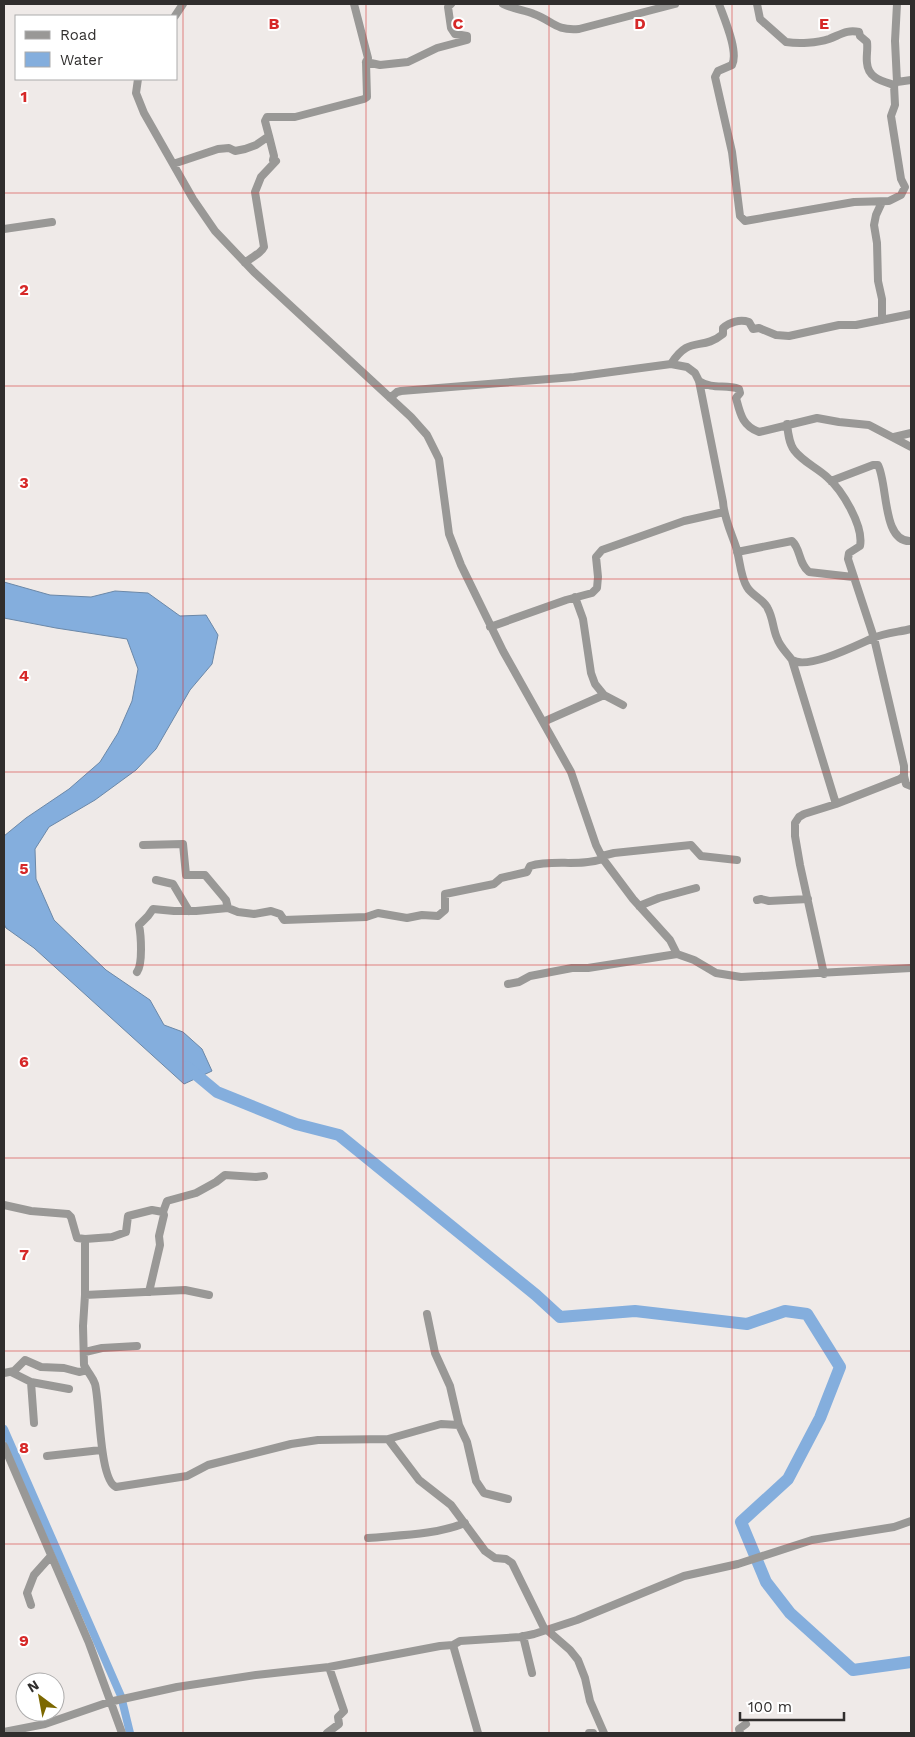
<svg xmlns="http://www.w3.org/2000/svg" width="915" height="1737" font-family="'Work Sans',sans-serif">
  <style>
    .water { fill: #84aedd; stroke: #6b88a8 }
    .lines { fill: none; stroke-linecap: round; stroke-linejoin: round }
    .canal { stroke: #84aedd; stroke-width: 8 }
    .river { stroke: #84aedd; stroke-width: 12 }
    .street { stroke: #999896; stroke-width: 8 }
    .grid { fill: none; stroke: #d62828; stroke-width: 1; stroke-opacity: 0.55 }
    .grid-label { font-size: 16px; text-anchor: middle; font-weight: bold; fill: #d62828; stroke: #fff; stroke-width: 4; stroke-linejoin: round; paint-order: stroke }
  </style>
  <rect width="100%" height="100%" fill="#efeae8"/>
  <path class="water" d="M4,582l46,13 41,2 24,-6 33,2 32,23 26,-1 12,20 -6,29 -22,26 -34,59 -20,21 -41,30 -46,27 -14,22 1,30 18,41 52,50 44,30 14,25 19,7 19,17 10,22 -28,13 -150,-136 -28,-20 -2,-4v-88l22,-18 43,-29 31,-27 18,-29 14,-32 6,-32 -11,-30 -71,-11 -52,-10z"/>
  <g class="lines">
    <path class="canal" d="M4,1429l117,267 9,37"/>
    <path class="river" d="M187,1067l30,25 79,32 43,11 197,160 24,22 75,-6 112,13 38,-13 22,3 33,53 -20,51 -32,61 -47,43 25,60 24,31 63,57 58,-8"/>
    <path class="street" d="M354,4l14,54 -2,4 14,3 28,-3 29,-14 30,-8v-4l-12,-2 -4,-6 -3,-21 3,-3
      M503,4c10,5 21,6 31,10 19,7 21,17 45,15l96,-25
      M719,4c5,14 20,48 13,61l-14,6 -3,6 17,75 8,64 5,5 109,-19 35,-1 12,-6 4,-8 -4,-8 -10,-63 4,-11 -1,-20 3,-3 14,-2
      M757,4l3,15 26,23c13,2 31,1 43,-3 11,-4 18,-10 30,-7l1,4 7,6c1,8 -1,14 0,21 1,15 15,18 27,22
      M897,4l-2,37 2,41
      M175,16l8,-12
      M138,79l-2,14 8,20 49,86 22,32 39,41 157,145 16,18 12,24 10,75 12,31 42,86 68,121 25,73 7,14 30,40 37,41 7,14 17,6 22,13 25,4 170,-9
      M173,164l45,-15 11,-1 6,3 10,-2 11,-4 13,-9 -4,-15 2,-4h28l69,-18 3,-2 -1,-35
      M4,229l48,-7
      M245,263c6,-6 16,-9 19,-16l-9,-55 6,-15 15,-16 -3,-1 1,-4 -5,-20
      M882,320v-21l-4,-18 -1,-38 -3,-18 2,-10 6,-13
      M671,364c19,-30 30,-12 52,-30v-6c7,-6 17,-9 26,-6l4,7 6,-1 17,7 13,1 50,-11h17l55,-11
      M699,381c14,9 26,3 40,8l1,4 -4,5c4,15 6,28 23,34l58,-14 22,4 30,3 42,22
      M390,398l7,-6 4,-1 173,-14 97,-13 16,3 8,6 4,8 24,121c1,16 8,30 13,45 4,12 4,29 11,40 5,9 17,12 21,22 5,9 5,20 9,29 3,9 10,15 15,22 16,10 65,-15 81,-22 12,-5 26,-6 38,-9
      M787,424c1,9 2,19 7,26 9,12 22,17 33,27 15,13 37,49 33,69l-11,7 -1,6 26,79 30,128v10l-4,3 -64,25 -32,10 -5,3 -4,6v13l5,29 24,109
      M894,437l17,-4
      M831,481l42,-16h5c10,19 4,78 33,76
      M737,552l55,-11c9,8 6,22 17,31l44,5
      M575,597l8,22 8,54 4,11 9,11 19,10
      M490,627l76,-27 26,-7 5,-5 1,-11 -2,-20 6,-7 82,-29 40,-9
      M792,660l44,144
      M543,722l61,-27
      M904,776l2,8 5,2
      M143,845l40,-1 3,31h19l21,25 2,8
      M602,856l12,-3 77,-8 10,11 36,4
      M156,880l17,4 16,27
      M757,900l4,-1 8,2 39,-2
      M639,906l20,-8 37,-10
      M137,972c6,-8 4,-37 2,-47l9,-9 5,-7 21,2h22l32,-3 10,4 16,2 17,-3 9,3 4,6 82,-3 12,-4 29,5 15,-3 16,1 7,-6v-16l49,-10 7,-6 26,-6 3,-6c23,-7 49,1 73,-7
      M508,984l11,-2 11,-6 42,-8h16l89,-14
      M4,1205l27,6 37,3 3,3 6,21 8,1v56l-2,31 1,39 3,5 -8,2 -15,-4 -23,-1 -16,-7 -11,11 -10,2
      M85,1239l27,-2 14,-5 2,-16 24,-6 11,2
      M149,1292l11,-47 -1,-9 5,-21 -1,-3 4,-11 29,-8 20,-11 9,-7 31,2 8,-1
      M85,1295l100,-5 24,5
      M427,1314l8,39 15,33 9,39 8,17 9,39 8,12 24,6
      M85,1352l17,-4 35,-2
      M87,1370c3,5 6,8 8,14 5,18 4,96 21,103l71,-11 21,-11 83,-21 27,-4 70,-1 31,41 32,25 34,46 10,7 11,1 6,4 33,67
      M11,1372l20,10 38,7
      M31,1382l3,41
      M388,1439l53,-15 18,1
      M4,1446l85,197 33,90
      M47,1456l54,-6
      M368,1538c32,-3 67,-3 97,-15
      M31,1605l-4,-12 7,-18 17,-19
      M547,1630l23,20 8,10 7,18 5,23 14,32
      M523,1636l9,37
      M453,1645l25,88
      M4,1732l41,-8 64,-22 68,-15 79,-12 73,-8 111,-21 13,-1 7,-4 60,-4 14,-3 43,-14 107,-44 54,-12 74,-24 82,-13 17,-6
      M327,1733l12,-9 -1,-7 6,-6 -15,-44
      M589,1733h4
      M740,1733l-1,-4 7,-5"/>
  </g>
  <path class="grid" d="M183,4v1729M366,4v1729M549,4v1729M732,4v1729M4,193h907M4,386h907M4,579h907M4,772h907M4,965h907M4,1158h907M4,1351h907M4,1544h907"/>
  <g class="grid-label">
    <text x="274" y="29">B</text>
    <text x="458" y="29">C</text>
    <text x="640" y="29">D</text>
    <text x="824" y="29">E</text>
    <text x="24" y="102">1</text>
    <text x="24" y="295">2</text>
    <text x="24" y="488">3</text>
    <text x="24" y="681">4</text>
    <text x="24" y="874">5</text>
    <text x="24" y="1067">6</text>
    <text x="24" y="1260">7</text>
    <text x="24" y="1453">8</text>
    <text x="24" y="1646">9</text>
  </g>
  <rect width="915" height="1737" fill="none" stroke="#302e2d" stroke-width="10"/>
  <rect x="15" y="15" width="162" height="65" fill="#ffffff" stroke="#acabab"/>
  <rect x="25" y="31" width="25" height="8" fill="#999896" stroke="#acabab"/>
  <text x="60" y="40" font-size="15" fill="#302e2d">Road</text>
  <rect x="25" y="52" width="25" height="15" fill="#84aedd" stroke="#acabab"/>
  <text x="60" y="65" font-size="15" fill="#302e2d">Water</text>
  <g transform="translate(40 1697) rotate(328)"><circle r="24" fill="#ffffff" stroke="#acabab"/>
  <path d="M0-4L9 19L0 12L-9 19Z" fill="#7c6800"/>
  <text y="-8" font-size="14" font-weight="bold" text-anchor="middle" fill="#302e2d">N</text>
  </g>
  <path d="M740 1712v8h104v-8" fill="none" stroke="#302e2d" stroke-width="2.5"/>
  <text x="748" y="1712" font-size="15" fill="#302e2d" stroke="#ffffff" stroke-width="4" paint-order="stroke">100 m</text>
</svg>
